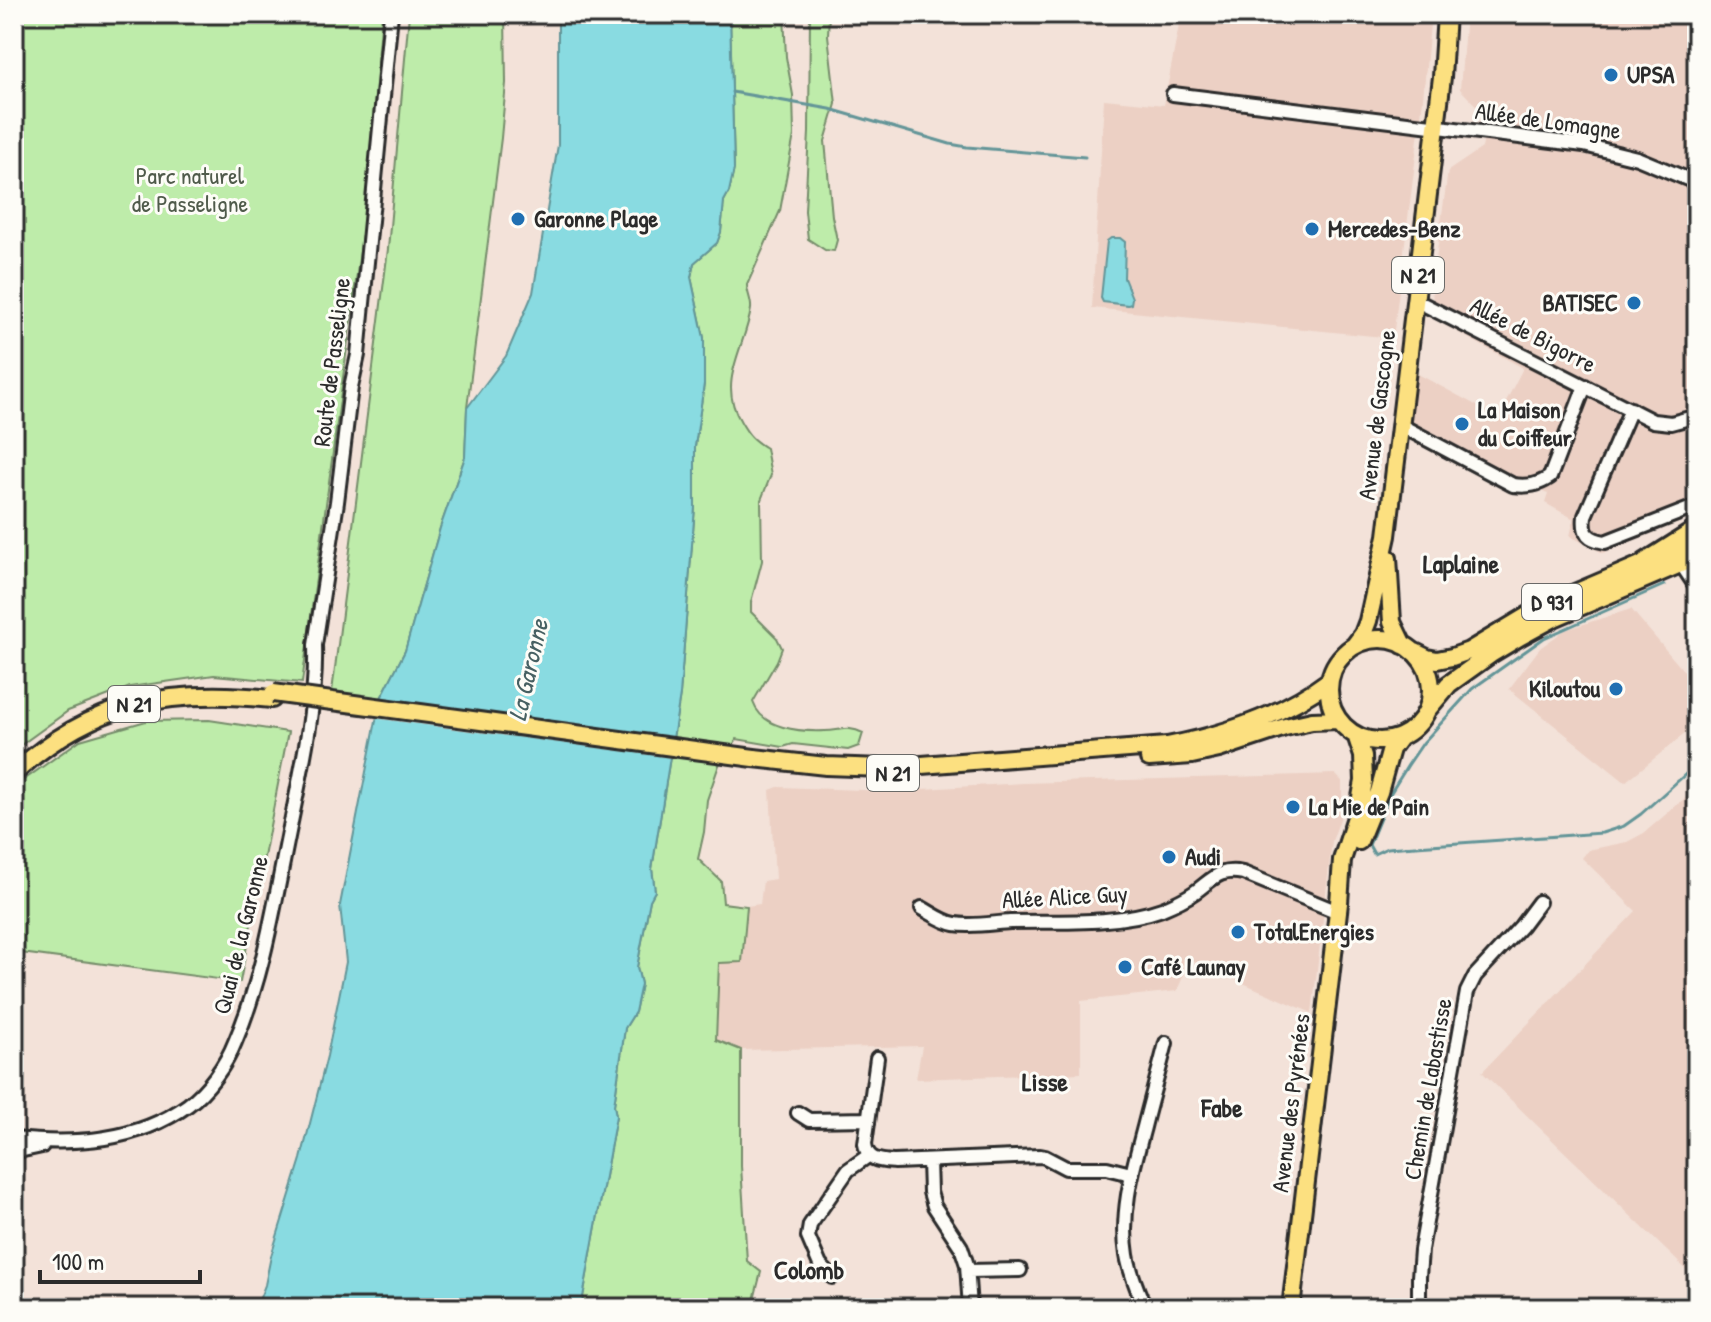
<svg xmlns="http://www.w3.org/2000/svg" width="1711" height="1322" font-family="'Patrick Hand',sans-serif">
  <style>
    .built { fill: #ecd0c4 }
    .green { fill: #beecaa; stroke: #748c6a; stroke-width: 2 }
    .water { fill: #89dbe1; stroke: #639598; stroke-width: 2 }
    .pier { fill: #f3e2d9 }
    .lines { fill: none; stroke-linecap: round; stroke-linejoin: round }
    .stream { stroke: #639598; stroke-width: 3 }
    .minor-casing { stroke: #2b2b2b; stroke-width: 18 }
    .major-casing { stroke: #2b2b2b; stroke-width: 22 }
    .highway-casing { stroke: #2b2b2b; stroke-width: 24 }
    .minor { stroke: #fdfcf7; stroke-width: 12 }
    .major { stroke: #fce080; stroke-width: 16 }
    .highway { stroke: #fce080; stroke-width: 18 }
    .major-bridge-casing { stroke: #2b2b2b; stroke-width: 22; stroke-linecap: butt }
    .major-bridge { stroke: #fce080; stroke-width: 16 }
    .poi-dot { fill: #1f6fb2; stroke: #fdfcf7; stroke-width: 3 }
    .labels { text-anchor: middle; stroke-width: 6; stroke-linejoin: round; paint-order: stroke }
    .shield { fill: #fdfcf7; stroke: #6a6a68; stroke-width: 2 }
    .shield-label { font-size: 22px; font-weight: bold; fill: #2b2b2b }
    .poi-label { font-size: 24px; font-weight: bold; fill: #2b2b2b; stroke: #fdfcf7; text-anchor: start }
    .street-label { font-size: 24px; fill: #2b2b2b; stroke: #fdfcf7 }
    .park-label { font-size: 24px; fill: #505b4b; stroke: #fdfcf7 }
    .neighbourhood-label { font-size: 26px; font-weight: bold; fill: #2b2b2b; stroke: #fdfcf7 }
    .water-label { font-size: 26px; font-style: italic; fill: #476062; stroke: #fdfcf7 }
  </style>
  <rect width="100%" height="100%" fill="#f3e2d9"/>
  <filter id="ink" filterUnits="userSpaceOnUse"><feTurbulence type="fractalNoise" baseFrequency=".0125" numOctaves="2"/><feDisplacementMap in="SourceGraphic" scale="16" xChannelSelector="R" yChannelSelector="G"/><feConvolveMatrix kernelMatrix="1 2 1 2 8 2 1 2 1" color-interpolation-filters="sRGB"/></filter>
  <g filter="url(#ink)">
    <path class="built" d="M1181,14h250l-8,85 -30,239 -301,-30 12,-209 60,6z
      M1466,14h231v501l-94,38 -33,-17 4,-17 -29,-16 3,-9 -32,-13 -108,-58 8,-50 82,44 25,-49 -89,-49 -2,-31 16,-117 34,-23 6,-30 -28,-29z
      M1631,609l51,60 15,13v42l-72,58 -116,-93 31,-41 25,-18z
      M1335,774l7,7v19l-2,19 -8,22 -20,172 -122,-53 -13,31 -96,10v72l-165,6 6,-33 -181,4 -25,-10 3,-77 23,-1 5,-56 13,-2 3,-23 12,-2 -5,-89 8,-3 111,4 135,-8z
      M1697,788v492l-215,-208 154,-161 -54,-53 6,-8 39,-8 17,-9z"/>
    <path class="green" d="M14,14h368l-17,200 -63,469 -88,-8 -84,12 -62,24 -54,39z
      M409,14h96l1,69 -5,55 -34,270 -2,49 -25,71 -35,123 -25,49 -48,-8 56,-443z
      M730,14h54l2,43 7,38 1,40 -14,76 -33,74c0,8 5,16 4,24 -6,40 -35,73 -10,113 8,14 12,18 25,26l5,27 -10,25 1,61 -11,41v10l26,26 5,10 -5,13 -24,41c9,27 47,30 72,29 16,0 23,-6 38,2l-4,13 -11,4 -55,-6 -10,3 -46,-8 -18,26 -12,35 -3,32 -6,27 23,22 2,22 24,3 -5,56 -23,1 -3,77 25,10v116l6,95 14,11 -9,36h-171l35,-192 -2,-11 11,-77 10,-16 6,-28 -4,-17 13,-67 5,-9 -3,-22 28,-174 15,-188v-61l9,-62v-46l-13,-61 3,-14 23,-20 4,-11 3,-31 5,-9 5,-23z
      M810,14h19l-1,21 8,69 -11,37 7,75 5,24 -3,11 -9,-1 -17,-11 -3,-28 4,-79z
      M209,720l79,12 -48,250 -226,-30v-165l66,-47 66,-19z"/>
    <path class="water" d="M558,14h172l4,155 -5,23 -5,9 -3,31 -4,11 -23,20 -3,14 13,61v46l-9,62v61l-15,188 -28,174 3,22 -5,9 -13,67 4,17 -6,28 -10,16 -11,77 2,11 -35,192h-325l9,-23 6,-29 30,-97 26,-103 19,-94 -6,-57 40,-205 25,-49 35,-123 25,-71 2,-49 39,-52 27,-63 25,-148z
      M1111,238h9l5,4 -1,36 8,20 -1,6 -3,1 -25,-3 -2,-4 6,-57z"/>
    <path class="pier" d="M376,702l300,40 -3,16 -300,-40z"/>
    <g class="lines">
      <path class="stream" d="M732,92l98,17 120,35 17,3 118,10
        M1664,585l-120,53 -72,51 -49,54 -15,22 -18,29 -21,51 5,9 13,-6 215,-15 22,-7 17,-12 56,-50"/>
      <defs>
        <path id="minor" d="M1173,94l411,51 53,13 60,25
          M1415,300l238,121 18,2 26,-7
          M1631,409l-46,107c-2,18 3,23 20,26l92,-36
          M1400,425l113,60c15,2 25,0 37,-8l35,-91
          M1681,564l16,24
          M922,908c11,6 21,14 33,16 17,3 38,-1 55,-2 47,-1 108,3 152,-13 12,-5 23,-10 33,-17 18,-13 24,-24 48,-19l95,39
          M877,1058l-12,86c2,17 15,17 30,18l145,-6 5,1 21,11h41l24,6
          M798,1113l11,7 59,-1
          M14,1139c60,6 123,3 174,-34 20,-15 38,-40 47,-63 28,-64 39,-136 53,-205 12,-61 29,-131 27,-192l22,-143 14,-115 7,-32 33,-341
          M14,1152l28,-6
          M929,1161l1,31 4,14 27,41 6,18 3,43
          M968,1271l52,-1
          M832,1277l-12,-12 -12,-28 2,-12 38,-55 20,-14
          M1145,1308c-7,-17 -15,-34 -18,-53 -7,-43 6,-86 17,-128 7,-28 15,-56 22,-84
          M1419,1308v-31l2,-27 46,-258 8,-16 46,-50 18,-24"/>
        <path id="major" d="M1388,558l4,64 11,23
          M1329 690a51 51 0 1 1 102 0a51 51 0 1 1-102 0Z
          M1354,646l9,-12 5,-13 19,-85 55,-459 4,-63
          M1415,652l12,6 10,2 15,-3 17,-6 75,-45 101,-43 52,-20
          M1428,709l21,-25 42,-30 30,-18 33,-18 143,-61
          M754,758l72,8 57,2 284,-22c58,-11 115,-30 163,-66
          M1149,758l43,-3 27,-6 66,-22 27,-6 27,-1
          M14,773c79,-72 155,-85 258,-74
          M1359,841l20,-49 12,-43 9,-12
          M1291,1308l48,-405 3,-43 17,-52 5,-27 -1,-25 -7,-21"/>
        <path id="highway" d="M1645,563l52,-33"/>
      </defs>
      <use href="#minor" class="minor-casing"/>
      <use href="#major" class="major-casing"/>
      <use href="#highway" class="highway-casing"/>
      <use href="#minor" class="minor"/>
      <use href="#major" class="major"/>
      <use href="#highway" class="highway"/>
      <defs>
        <path id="major-bridge" d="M273,693l481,65"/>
      </defs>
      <use href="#major-bridge" class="major-bridge-casing"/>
      <use href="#major-bridge" class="major-bridge"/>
    </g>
  </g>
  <g class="poi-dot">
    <circle cx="1611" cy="75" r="8"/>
    <circle cx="518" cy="219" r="8"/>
    <circle cx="1312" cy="229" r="8"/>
    <circle cx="1634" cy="303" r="8"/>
    <circle cx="1462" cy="424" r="8"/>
    <circle cx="1616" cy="689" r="8"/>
    <circle cx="1293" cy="807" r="8"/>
    <circle cx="1169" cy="857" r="8"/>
    <circle cx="1238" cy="932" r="8"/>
    <circle cx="1125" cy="967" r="8"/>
  </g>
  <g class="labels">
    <g class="shield">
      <rect x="1392" y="257" width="52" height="36" rx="6"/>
      <rect x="1522" y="584" width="60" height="36" rx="6"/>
      <rect x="108" y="686" width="52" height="36" rx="6"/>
      <rect x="867" y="755" width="52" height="36" rx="6"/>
    </g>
    <g class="shield-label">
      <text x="1418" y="283">N 21</text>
      <text x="1552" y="610">D 931</text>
      <text x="134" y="712">N 21</text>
      <text x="893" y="781">N 21</text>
    </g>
    <g class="poi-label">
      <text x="1627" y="83">UPSA</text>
      <text x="534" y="227">Garonne Plage</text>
      <text x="1328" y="237">Mercedes-Benz</text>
      <text x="1618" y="311" text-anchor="end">BATISEC</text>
      <text x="1478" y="418">La Maison<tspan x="1478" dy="28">du Coiffeur</tspan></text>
      <text x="1600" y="697" text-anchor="end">Kiloutou</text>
      <text x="1309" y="815">La Mie de Pain</text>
      <text x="1185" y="865">Audi</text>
      <text x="1254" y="940">TotalEnergies</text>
      <text x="1141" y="975">Café Launay</text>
    </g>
    <g class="street-label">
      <text transform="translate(1548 121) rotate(8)" y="8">Allée de Lomagne</text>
      <text transform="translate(1533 335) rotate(27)" y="8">Allée de Bigorre</text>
      <text transform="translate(332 362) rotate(-83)" y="8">Route de Passeligne</text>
      <text transform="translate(1377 415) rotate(-83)" y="8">Avenue de Gascogne</text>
      <text transform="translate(1065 897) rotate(-3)" y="8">Allée Alice Guy</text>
      <text transform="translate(241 935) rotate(-76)" y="8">Quai de la Garonne</text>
      <text transform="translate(1428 1089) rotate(-80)" y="8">Chemin de Labastisse</text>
      <text transform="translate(1291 1103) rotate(-83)" y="8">Avenue des Pyrénées</text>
    </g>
    <g class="park-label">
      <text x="190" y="184">Parc naturel<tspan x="190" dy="28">de Passeligne</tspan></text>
    </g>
    <g class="neighbourhood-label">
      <text x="1461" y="573">Laplaine</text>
      <text x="1045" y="1091">Lisse</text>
      <text x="1222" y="1117">Fabe</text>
      <text x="809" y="1279">Colomb</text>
    </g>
    <g class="water-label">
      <text transform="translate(528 670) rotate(-77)" y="9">La Garonne</text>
    </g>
  </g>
  <rect width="1711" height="1322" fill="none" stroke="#fdfcf7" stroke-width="48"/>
  <rect x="24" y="24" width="1663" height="1274" fill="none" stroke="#2b2b2b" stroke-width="3" filter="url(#ink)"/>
  <path d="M40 1270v12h160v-12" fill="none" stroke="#2b2b2b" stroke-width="4"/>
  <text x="52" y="1270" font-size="24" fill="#2b2b2b" stroke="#fdfcf7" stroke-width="6" paint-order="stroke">100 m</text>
</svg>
